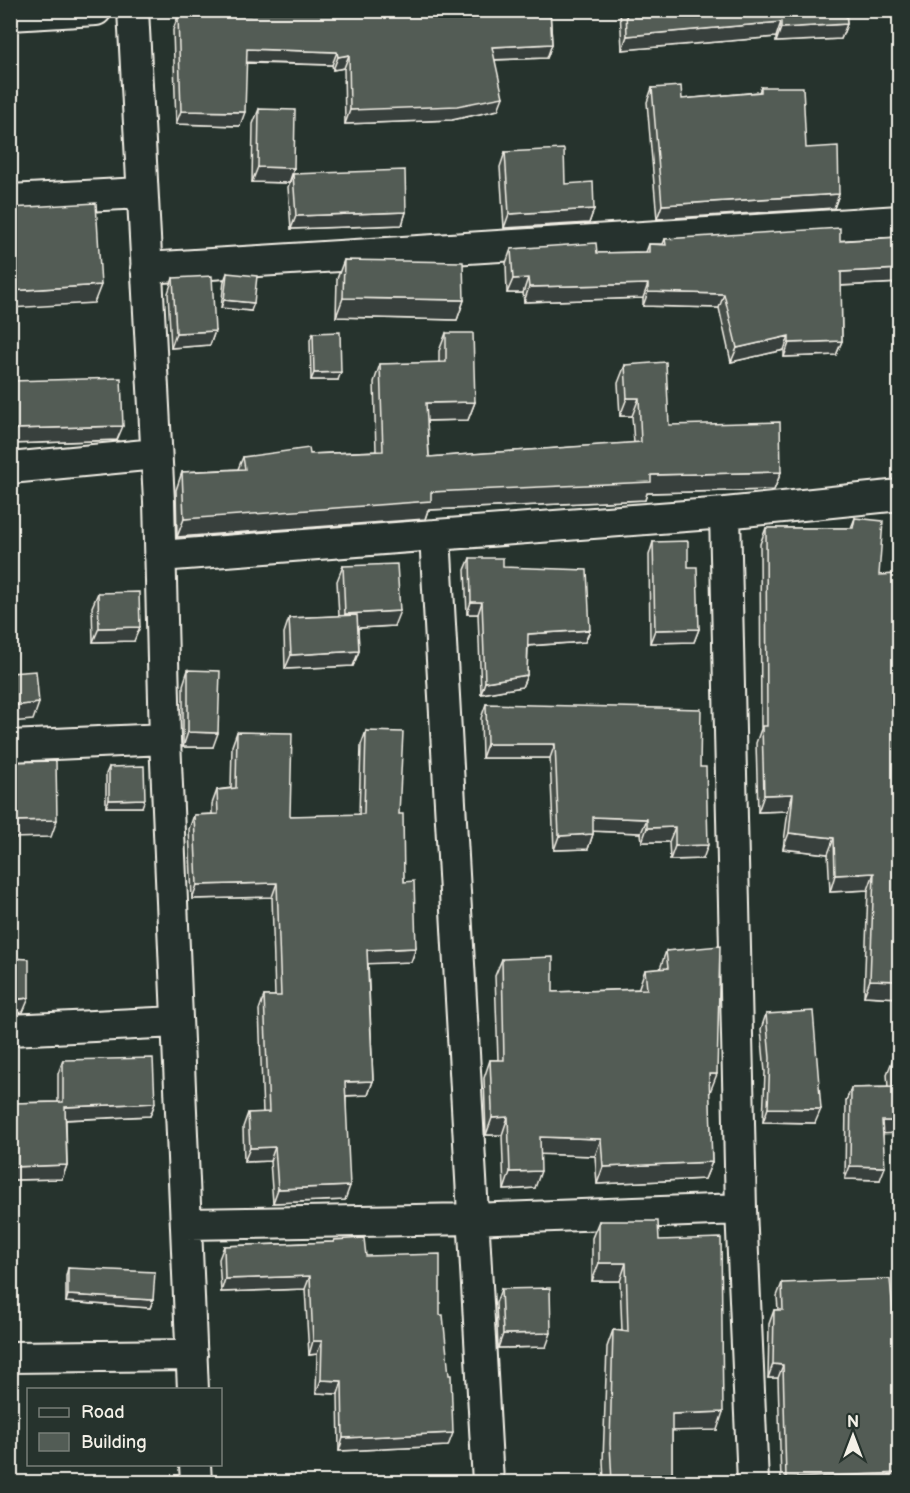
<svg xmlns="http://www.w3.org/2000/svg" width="910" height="1493" font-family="'Balsamiq Sans',sans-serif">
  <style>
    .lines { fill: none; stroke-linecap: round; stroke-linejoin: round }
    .street-casing { stroke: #f4f1e8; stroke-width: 34 }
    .street { stroke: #26332d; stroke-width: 30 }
    .wall { fill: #474f49; stroke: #f4f1e8; stroke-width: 1.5 }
    .shaded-wall { fill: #39403c; stroke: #f4f1e8; stroke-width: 1.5 }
    .building { fill: #525c55; stroke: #f4f1e8; stroke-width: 1.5 }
  </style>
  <rect width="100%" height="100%" fill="#26332d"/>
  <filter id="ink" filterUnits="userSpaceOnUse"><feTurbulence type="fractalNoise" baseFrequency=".0167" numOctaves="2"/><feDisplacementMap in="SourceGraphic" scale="12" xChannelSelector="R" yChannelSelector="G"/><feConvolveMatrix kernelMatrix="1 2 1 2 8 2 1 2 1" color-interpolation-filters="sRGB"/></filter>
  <g filter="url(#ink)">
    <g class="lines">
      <defs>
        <path id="street" d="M133,10l26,491 6,238 28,651
          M10,15l86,-5
          M10,200l131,-7
          M146,268l754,-47
          M10,468l146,-14
          M725,513l16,696 12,273
          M435,535l53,947
          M160,556l565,-43 175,-18
          M10,746l155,-7
          M10,1030l167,-8
          M186,1224l286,-5 269,-10
          M10,1357l182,-2
          M195,1464l1,18"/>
      </defs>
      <use href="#street" class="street-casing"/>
      <use href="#street" class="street"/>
    </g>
    <path class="wall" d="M249,10h301l2,34 -5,14 -52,2 3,50 -46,10 -107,4 -1,-56 -11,2 -1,-5 -86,-2 -6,63 -64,-2 -3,-94 5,-14 69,-1z
      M620,10h226l1,14 -6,15 -65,3v-5l-154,13z
      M761,87l78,107 -5,14 -177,11 -10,-117 5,-14 30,11 77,-7z
      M259,109l35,59 -5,15 -37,-1 1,-58z
      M505,152l60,32 29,25 -5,14 -85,5 -4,-61z
      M293,174l113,38 -4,13 -111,4 -3,-42z
      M900,237v46l-59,3 1,55 -6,14 -52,2v-7l-53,12 -12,-54 -76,-2v-8l-119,4 -1,-9h-16l-1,-30 5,-14 86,4 49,-1 3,-8h14l2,-5 175,2z
      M344,260l120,40 -7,20 -121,-3 1,-38z
      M227,273l24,38 -30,-3 3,-27z
      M173,278l42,53 -5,14 -39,3 -3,-55z
      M313,333l25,47h-27l-1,-40z
      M446,333l29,69 -7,18 -41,1 2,36 205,-14 -2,-27h-12l-2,-33 7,-18 44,60 112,47 -7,18 -127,3 -2,7 -217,10 -3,9 -248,18 -1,-47 6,-18 56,-3 5,-12 133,-6 -2,-69 6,-18 59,-1v-12z
      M11,381l106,59 -107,4z
      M855,518l24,57 21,-1v424l-36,-2 4,-106 -38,2 -2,-38 -45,-5 5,-38 -30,1 -2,-69 5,-14 -1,-185 6,-16h85z
      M653,542l35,25 11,62 -5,13 -44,1 -1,-88z
      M470,558l120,72 -5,12 -57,4 -1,29 -5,12 -41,7 -3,-80h-11l-2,-44z
      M343,566l51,60 -36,2 1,23 -6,15 -68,3 -1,-36 5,-15 50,-2 -2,-35z
      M98,593l36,48 -41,1 -1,-35z
      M188,670l25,77h-30v-62z
      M486,704l214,63 3,92 -33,1 -1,-18h-27l-1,-9 -48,-2v3l-5,15 -34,1 -4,-92h-68l-1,-40z
      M366,731l33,83 5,68 12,66 -5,14 -43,1 5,118 -5,14 -22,1 -1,104 -72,3 -3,-42 -26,1 -1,-35 5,-14h15l-4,-103 5,-14h11l-3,-99 -80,2 -3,-70 5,-14 18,-1v-10l5,-14 14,-2 1,-42 5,-14 53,84 69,-1 2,-70z
      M109,767l33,40h-36v-33z
      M666,951l44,141h-1l3,70 -7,17 -108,5 -2,-28 -55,-2 -5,34 -31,2 -2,-55h-16l-2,-57 6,-18h8l-3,-84 7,-17 51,33 86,-3v-2l6,-17 15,-1z
      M766,1014l49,109 -52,-1 2,-50 -4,-43z
      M893,1059h7l-17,75 -3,46 -35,-1 1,-78 5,-13 37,-1 -1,-13z
      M63,1060l92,43 -5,13 -84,4 1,45 -5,14 -52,1v-77l48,-1v-28z
      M599,1221l60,19 58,190h-45v52h-68l-1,-21 4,-114 6,-17 9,1 -2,-50h-28v-43z
      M334,1240l32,16 74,59 8,131 -109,5 -1,-57 -22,-1 1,-39 -8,1 -4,-66 -84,3 -2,-33 5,-13 109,-4z
      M68,1268l85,32 -3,8 -84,-6v-26z
      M782,1283l118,199h-119l-3,-104h-10l1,-54 5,-14h4l-1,-14z
      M501,1289l45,58 -48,1 -2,-45z"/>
    <path class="shaded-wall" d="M781,22l-5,15 -154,13 5,-14z
      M847,24l-6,15 -65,3 5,-14z
      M552,44l-5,14 -59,2 4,-13z
      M247,49l90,3 -5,13 -90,-3z
      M349,55l-5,13 -11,2 5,-13z
      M503,97l-5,13 -46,10 -107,4 5,-14z
      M181,111l64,1 -5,14 -64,-2z
      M258,167l36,1 -5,15 -37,-1z
      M839,194l-5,14 -177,11 5,-14z
      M594,209l-5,14 -85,5 5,-14z
      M406,212l-4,13 -111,4 5,-13z
      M900,269v14l-64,3 5,-14z
      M528,278l-5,15h-16l6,-14z
      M648,284l-5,14 -119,4 5,-15z
      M101,285l-7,18 -84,5v-17z
      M648,292l76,2 -5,14 -76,-2z
      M343,298l121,2 -7,20 -121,-3z
      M224,300l30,3 -3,8 -30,-3z
      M215,331l-5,14 -39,3 5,-15z
      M789,336l-5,14 -53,12 6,-14z
      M842,341l-6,14 -52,2 5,-14z
      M341,372l-3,8h-27l3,-7z
      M627,398h12l-7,18h-12z
      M475,402l-7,18 -48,1 6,-18z
      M123,426l-6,14 -107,4v-9l2,-6z
      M781,472l-7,18 -127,3 -2,7 -217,10 -3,9 -248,18 7,-18 247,-27 220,-17z
      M471,602h11l-4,12h-11z
      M400,611l-6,15 -54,3 5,-15z
      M140,627l-6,14 -41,1 6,-14z
      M699,629l-5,13 -44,1 5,-13z
      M590,630l-5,12 -61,4 4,-12z
      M359,651l-6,15 -68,3 6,-14z
      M527,675l-5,12 -41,7 4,-12z
      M39,703l-6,17 -23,2v-16z
      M188,732l30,1 -5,14h-30z
      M487,744h68l-5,14h-68z
      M793,794l-5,17 -30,1 6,-17z
      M145,799l-3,8h-36l3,-7z
      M593,817l54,2 -6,14 -53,-2z
      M57,820l-6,17 -41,1v-17z
      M675,827l-6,15h-27l5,-14z
      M789,833l45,5 -6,16 -45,-5z
      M593,834l-5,15 -34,1 5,-14z
      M708,845l-5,14 -33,1 5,-14z
      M874,873l-6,17 -38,2 5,-17z
      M277,883l-5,14 -80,2 5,-14z
      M416,948l-5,14 -49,2 5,-14z
      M870,980l30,1v17l-36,-2z
      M29,998l-6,14 -13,2v-14z
      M709,1074h8l-7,18h-7z
      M373,1081l-5,14 -28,1 5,-14z
      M155,1103l-5,13 -90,4 5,-13z
      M768,1108l53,1 -6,14 -52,-1z
      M508,1117l-6,18h-16l6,-17z
      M882,1121h18v12l-22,1z
      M540,1137l61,2 -6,17 -62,-2z
      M275,1147l-5,14 -26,1 6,-14z
      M712,1162l-7,17 -108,5 6,-17z
      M67,1165l-5,14 -52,1v-13z
      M850,1166l35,1 -5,13 -35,-1z
      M541,1171l-6,17 -31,2 6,-18z
      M350,1186l-5,14 -72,3 5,-14z
      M599,1263h27l-6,18h-28z
      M310,1276l-5,13 -84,3 4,-13z
      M68,1295l85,5 -3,8 -84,-6z
      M551,1333l-5,14 -48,1 5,-14z
      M313,1341h9l-5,13 -8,1z
      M773,1364l10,1 -5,13h-10z
      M321,1380l21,1 -4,13 -22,-1z
      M723,1412l-6,18 -51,1 6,-17z
      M453,1433l-5,13 -109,5 4,-13z
      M900,1473v9h-116l2,-4z"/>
    <path class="building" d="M250,10h300l2,34 -60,3 11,50 -46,9 -107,4 -1,-55 -11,2 -1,-5 -90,-3 -2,63 -64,-1 -3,-95 72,-1z
      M626,10h220l1,14 -66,4v-6l-154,14z
      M681,86l1,13 79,-7v-5h42l3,61 32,-2 1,48 -177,11 -10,-117z
      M259,109l36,1 -1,58 -36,-1z
      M564,149l1,35 28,-2 1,27 -85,5 -4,-62z
      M405,170l1,42 -110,4 -3,-42z
      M96,203l5,82 -91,6v-83z
      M840,228v13l60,-4v32l-59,3 1,69 -53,2v-7l-52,12 -13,-54 -76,-2v-8l-119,3 -1,-9 -15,1 -2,-30 85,-6 1,10 52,-1v-8l17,1 -1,-6z
      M344,260l119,2 1,38 -121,-2z
      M227,273l30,3 -3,27 -30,-3z
      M212,276l3,55 -39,2 -3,-55z
      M340,332l1,40 -27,1 -1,-40z
      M446,333h27l2,69 -49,1 3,54 212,-15 -2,-44h-12l-2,-33 41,-3 3,63 111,-3 1,50 -130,3v7l-220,10v9l-247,18 -2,-47 63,-3 -2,-12 66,-9 1,6 73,-3 -3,-87 66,-2z
      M121,378l2,48 -111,3 -1,-48z
      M855,518l28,3 -4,54 21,-1v407l-30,-1 4,-107 -39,2 -1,-37 -45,-5 4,-39 -29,1 -2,-69h5l-1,-198h87z
      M688,541v26h9l2,62 -44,1 -2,-88z
      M470,558h33v9l84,3 3,60 -62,4 -1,41 -42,7 -3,-80h-11z
      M397,564l3,47 -55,3 -2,-48z
      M139,592l1,35 -41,1 -1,-35z
      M357,615l2,36 -68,4 -2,-37z
      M188,670l32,1 -2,62 -30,-1z
      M36,671l3,32 -29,3v-33z
      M486,704l215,5 -1,58h6l2,78 -33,1v-19l-28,1v-9l-54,-2v17l-34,2 -4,-92h-68z
      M366,731l37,1 -4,82h4l1,68 10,-1 2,67 -49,2 6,131 -28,1 5,104 -72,3 -3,-42 -25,1 -2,-35 21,-1 -5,-116h17l-4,-113 -80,2 -3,-70 24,-1 -1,-24 19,-2 1,-56 55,1 -2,83 74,-2z
      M56,761l1,59 -47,1v-59z
      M144,766l1,33 -36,1v-33z
      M720,946l-3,128h-8l3,88 -109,5 -2,-28 -61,-2 1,34 -31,1 -2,-55 -16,1v-10l-2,-48h14l-2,-101 51,-2v35l94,-3 -2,-19 23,-2 -2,-17z
      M10,958l19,1v39l-19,2z
      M813,1011l8,98 -53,-1 2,-50 -4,-44z
      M153,1058l2,45 -90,4 2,58 -57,2v-64l53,-1v-42z
      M893,1059h7v27h-7z
      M900,1087v34h-18l3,46 -35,-1 1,-78z
      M599,1221h59l1,19 62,-2 2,174 -51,2v68h-60l-2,-38 3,-114 15,2 -2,-69h-27z
      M364,1238l2,18 74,-2v61h3l6,60h2l2,58 -110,5 -1,-57 -21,-1 1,-39h-9l-3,-65 -85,3 -1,-33 110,-4v-2z
      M68,1268l87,4 -2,28 -85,-5z
      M890,1279l6,65h4v129l-114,5 -3,-113 -10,-1 1,-54h9l-1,-27z
      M550,1288l1,45 -48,1 -2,-45z"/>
  </g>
  <rect width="910" height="1493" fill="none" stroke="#26332d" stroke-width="36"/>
  <rect x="18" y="18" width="874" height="1457" fill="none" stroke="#f4f1e8" stroke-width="2" filter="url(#ink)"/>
  <rect x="27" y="1388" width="195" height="78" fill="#26332d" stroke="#787f78" stroke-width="1.5"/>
  <rect x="39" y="1408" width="30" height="9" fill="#26332d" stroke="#787f78" stroke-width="1.5"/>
  <text x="81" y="1418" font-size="18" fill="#f4f1e8">Road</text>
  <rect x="39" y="1433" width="30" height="18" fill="#525c55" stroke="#787f78" stroke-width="1.5"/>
  <text x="81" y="1448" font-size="18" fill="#f4f1e8">Building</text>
  <g transform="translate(853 1436)" stroke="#26332d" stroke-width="4.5" paint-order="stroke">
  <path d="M0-4.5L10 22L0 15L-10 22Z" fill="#f4f1e8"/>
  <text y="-9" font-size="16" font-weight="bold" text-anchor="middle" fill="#f4f1e8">N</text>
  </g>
</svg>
